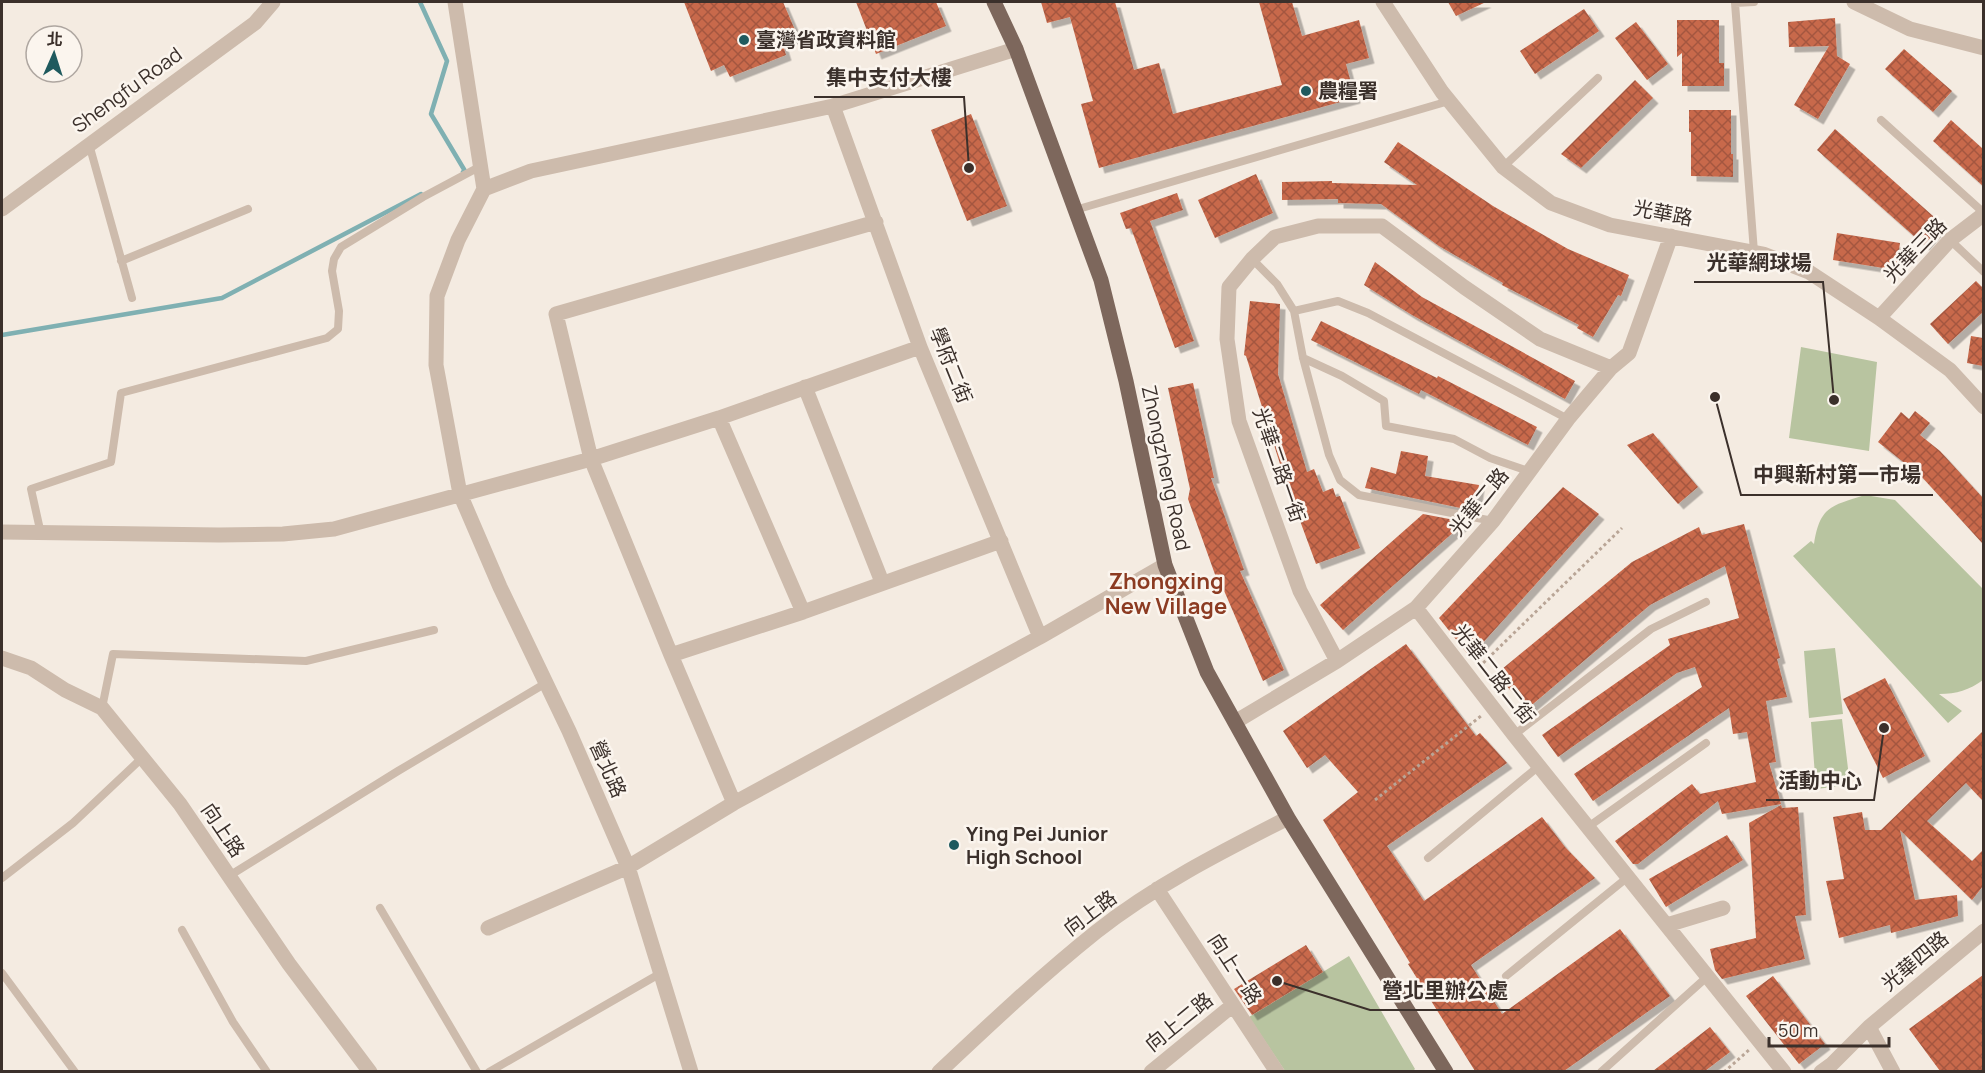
<svg xmlns="http://www.w3.org/2000/svg" width="1985" height="1073" font-family="Manrope,'Noto Sans TC',sans-serif">
  <style>
    .green { fill: #b8c4a0 }
    .lines { fill: none; stroke-linecap: round; stroke-linejoin: round }
    .stream { stroke: #7fb0b2; stroke-width: 4.5 }
    .building { fill: url(#building-cross-hatch); filter: url(#shadow) }
    .path { stroke: #b9a596; stroke-width: 3; stroke-dasharray: 3 3; stroke-linecap: butt }
    .lane { stroke: #cdbbac; stroke-width: 8 }
    .street { stroke: #cdbbac; stroke-width: 15 }
    .primary { stroke: #7d675c; stroke-width: 15 }
    .poi-dot { fill: #1f5a5e; stroke: #fbf5ee; stroke-width: 2 }
    .labels { text-anchor: middle; stroke-width: 5; stroke-linejoin: round; paint-order: stroke }
    .poi-label { font-size: 20px; font-weight: bold; fill: #3b302b; stroke: #fbf5ee; text-anchor: start }
    .street-label { font-size: 20px; fill: #3b302b; stroke: #fbf5ee }
    .quarter-label { font-size: 22px; font-weight: bold; fill: #8c3b22; stroke: #fbf5ee }
    .leader { fill: none; stroke: #3b302b; stroke-width: 2 }
    .callout-dot { fill: #3b302b; stroke: #fbf5ee; stroke-width: 2 }
    .callout-label { font-size: 21px; text-anchor: middle; font-weight: bold; fill: #3b302b; stroke: #fbf5ee; stroke-width: 5; stroke-linejoin: round; paint-order: stroke }
  </style>
  <defs>
    <pattern id="building-cross-hatch" width="8" height="8" patternUnits="userSpaceOnUse" patternTransform="scale(1.5)"><rect width="8" height="8" fill="#c8694b"/><path d="M0 0l8 8M0 8l8-8" fill="none" stroke="#a4573f"/></pattern>
    <filter id="shadow"><feDropShadow dx="5.5" dy="5.5" stdDeviation="0" flood-color="#0004"/></filter>
  </defs>
  <rect width="100%" height="100%" fill="#f4ebe1"/>
  <path class="green" d="M1801,347l76,15 -8,89 -80,-13z
    M1865,495l30,5 88,89v91c-14,10 -26,14 -44,14l23,17 -14,12 -155,-167 18,-15 3,3c6,-38 17,-38 51,-49z
    M1835,648l8,66 -34,4 -5,-67z
    M1842,719l8,66 -34,4 -5,-67z
    M1349,956l66,113 -3,3 -127,-1 -36,-54z"/>
  <g class="lines">
    <path class="stream" d="M420,2l27,59 -16,53 34,57 -2,1
      M2,335l220,-37 199,-104"/>
  </g>
  <path class="building" d="M684,2h99l15,35 -16,5 4,13 -56,22 -6,-12 -13,6z
    M856,2h80l10,24 -70,28z
    M1041,2h74l19,68 25,-7 14,51 109,-29 -23,-83h33l10,34 57,-16 10,38 -23,6 9,34 -256,70 -18,-64 12,-3 -23,-84 -23,6z
    M1448,2h38l-30,14z
    M1584,9l15,22 -64,43 -15,-23z
    M1835,18l2,38 13,8 -32,55 -24,-14 35,-59 -40,1 -1,-25z
    M1677,20h42v43h5v23h-42v-33l-5,4z
    M1636,22l32,42 -21,16 -32,-42z
    M1904,49l48,42 -19,21 -48,-43z
    M1635,80l18,18 -72,70 -20,-14z
    M1689,110h42v44h2v23l-42,-1v-44h-2z
    M971,114l36,92 -40,15 -36,-91z
    M1951,120l32,29v37l-50,-45z
    M1835,129l107,95 -18,21 -107,-95z
    M1398,142l95,64 75,43 61,26 -8,21 -3,-1 -25,42 -16,-9 2,-3 -77,-40 1,-2 -64,-37 -58,-42 -43,-1v-4l-56,1v-18l50,-1v2l85,2 -33,-23z
    M1256,174l17,39 -58,25 -17,-38z
    M1177,193l6,17 -33,11 44,120 -19,7 -44,-120 -5,1 -6,-16z
    M1837,233l63,10 -4,27 -63,-10z
    M1375,262l47,35 153,84 -10,18 -153,-84 -48,-30z
    M1976,281l7,7v24l-35,32 -18,-20z
    M1250,301l30,3 -2,70 29,98 7,-3 9,23 10,-4 3,9 4,-1 20,52 -44,16 -30,-81 -40,-127 -2,-1z
    M1321,321l116,57 1,-2 99,51 -9,18 -107,-55 -2,4 -108,-54z
    M1971,336l12,2v28l-16,-3z
    M1193,383l21,95h-3l33,92 -4,1 44,99 -21,11 -44,-102 -2,1 -29,-81 2,-10 -22,-101z
    M1915,411l15,12 -10,12 20,16 43,47v46l-62,-68 -43,-34 23,-30 8,7z
    M1653,433l45,54 -20,17 -51,-59z
    M1401,451l27,5 -3,20 54,9 -4,26 -110,-23 6,-21 25,7z
    M1563,487l36,27 -129,143 -31,-39z
    M1423,514l42,8 -122,108 -23,-25z
    M1744,524l36,134 -3,1 10,38 -21,4 10,61 -7,1 12,41 -59,10 -4,-13 -80,63h-5l-18,-23 77,-57 8,10 56,-12 -9,-50 -14,2 -4,-26 -136,93 -19,-27 128,-87 -7,-20 -18,6 -119,84 -16,-22 128,-90 -2,-6 71,-21 -14,-52 -75,39 -123,104 -31,-35 136,-112 67,-35 3,8z
    M1406,644l70,92 4,-3 27,30 -120,83 37,55 118,-84 23,30 30,31 -124,87 31,49 118,-85 50,67 -106,75h-89l-67,-107 2,-1 -87,-143 35,-28 -33,-37 -18,13 -24,-37z
    M1885,678l40,78 -42,22 -40,-79z
    M1983,731v70l-17,-18 -39,38 45,40 11,-11v36l-11,14 -72,-70 15,70 42,-5 1,21 -67,17 -1,-8 -51,13 -13,-57 18,-2 -11,-62 29,-5 3,18h16z
    M1781,805l1,3 16,-1 8,108 -11,1 10,43 -83,20 -7,-9 -5,-21 46,-11 -7,-115z
    M1727,835l16,25 -77,47 -17,-28z
    M1306,945l17,27 -71,43 -18,-26z
    M1983,975v96h-43l-31,-42z
    M1773,976l52,68 -26,20 -53,-68z
    M1710,1027l20,25 -25,19h-52z"/>
  <g class="lines">
    <path class="path" d="M1479,667l143,-139
      M1375,800l106,-84
      M1724,1072l25,-22"/>
    <path class="lane" d="M1881,120l103,93
      M89,144l43,154
      M1503,167l95,-89
      M1075,210l374,-109
      M1950,240l34,32
      M1754,252l-19,-249 19,-1
      M1252,259l25,25 17,27 9,47 26,97 11,25 19,15 134,26
      M121,261l127,-52
      M1294,311l44,-10 30,12 200,106
      M1303,358l39,18 42,25 2,25 68,13 36,19 41,14
      M41,534l-10,-45 80,-27 10,-69 206,-55 11,-9 1,-18 -7,-40 2,-12 7,-12 82,-50 58,-31
      M102,708l11,-54 193,7 128,-31
      M1514,735l137,-106 55,-27
      M1588,827l118,-84
      M1428,858l111,-92
      M229,876l169,-105 148,-88
      M2,878l71,-55 69,-65
      M380,908l97,164
      M182,930l51,92 34,50
      M2,973l73,99
      M1506,976l122,-99
      M489,1072l172,-99
      M1601,1072l107,-96"/>
    <path class="street" d="M455,2l29,187
      M1383,2l59,90 61,75 48,36 59,22 153,29 46,18 70,46 71,52 34,37
      M1854,2l56,27 74,19
      M833,106l87,241 120,290
      M2,209l253,-186 18,-21
      M1879,318l71,-78 34,-26
      M805,387l77,195
      M719,418l84,194
      M2,532l217,3 64,-1 51,-5 257,-70 128,-41 201,-71
      M1416,608l98,127 270,337
      M671,655l132,-43 198,-71
      M2,658l29,10 34,22 37,18 78,96 109,160 81,108
      M1337,661l-37,-70 -61,-170 -12,-82 2,-52 23,-28 23,-22 43,-11h64l82,61 76,52 71,29
      M1235,722l102,-61 79,-53 77,-87 75,-102 43,-51 18,-15 42,-117
      M734,803l-63,-148 -80,-196 -35,-145 320,-92
      M1157,889l120,183
      M1667,925l56,-17
      M488,928l140,-61 106,-64 306,-166 125,-72
      M1869,1027l24,45
      M691,1072l-63,-205 -59,-136 -69,-144 -40,-93 -24,-129 1,-69 21,-56 26,-51 47,-18 302,-65 183,-57
      M939,1072c51,-48 102,-96 157,-140 58,-46 125,-80 192,-114
      M1151,1072l82,-67
      M1821,1072l11,-8 37,-37 115,-96"/>
    <path class="primary" d="M994,2l22,47 85,231 25,101 39,184 42,107 81,146 158,254"/>
  </g>
  <g class="poi-dot">
    <circle cx="744" cy="40" r="6"/>
    <circle cx="1306" cy="91" r="6"/>
    <circle cx="954" cy="845" r="6"/>
  </g>
  <g class="labels">
    <g class="poi-label">
      <text x="756" y="47">臺灣省政資料館</text>
      <text x="1318" y="98">農糧署</text>
      <text x="966" y="841">Ying Pei Junior<tspan x="966" dy="23">High School</tspan></text>
    </g>
    <g class="street-label">
      <text transform="translate(127 90) rotate(-36)" y="7">Shengfu Road</text>
      <text transform="translate(1663 213) rotate(11)" y="7">光華路</text>
      <text transform="translate(1915 250) rotate(-46)" y="7">光華三路</text>
      <text transform="translate(951 365) rotate(68)" y="7">學府二街</text>
      <text transform="translate(1279 465) rotate(71)" y="7">光華二路一街</text>
      <text transform="translate(1166 468) rotate(78)" y="7">Zhongzheng Road</text>
      <text transform="translate(1479 502) rotate(-51)" y="7">光華二路</text>
      <text transform="translate(1494 674) rotate(52)" y="7">光華二路二街</text>
      <text transform="translate(608 769) rotate(66)" y="7">營北路</text>
      <text transform="translate(223 830) rotate(56)" y="7">向上路</text>
      <text transform="translate(1090 913) rotate(-37)" y="7">向上路</text>
      <text transform="translate(1915 961) rotate(-40)" y="7">光華四路</text>
      <text transform="translate(1235 969) rotate(57)" y="7">向上一路</text>
      <text transform="translate(1179 1022) rotate(-39)" y="7">向上二路</text>
    </g>
    <g class="quarter-label">
      <text x="1166" y="589">Zhongxing<tspan x="1166" dy="25">New Village</tspan></text>
    </g>
  </g>
  <path class="leader" d="M969 168L964 97H814M1834 400L1823 282H1694M1715 397L1741 495H1933M1884 728L1874 800H1766M1277 981L1370 1010H1520"/>
  <g class="callout-dot">
    <circle cx="969" cy="168" r="6"/>
    <circle cx="1834" cy="400" r="6"/>
    <circle cx="1715" cy="397" r="6"/>
    <circle cx="1884" cy="728" r="6"/>
    <circle cx="1277" cy="981" r="6"/>
  </g>
  <g class="callout-label">
    <text x="889" y="85">集中支付大樓</text>
    <text x="1759" y="270">光華網球場</text>
    <text x="1837" y="482">中興新村第一市場</text>
    <text x="1820" y="788">活動中心</text>
    <text x="1445" y="998">營北里辦公處</text>
  </g>
  <rect width="1985" height="1073" fill="none" stroke="#3b302b" stroke-width="6"/>
  <g transform="translate(54 54) rotate(3)"><circle r="28" fill="#fbf5ee" stroke="#aea6a0" stroke-width="1.5"/>
  <path d="M0-4.5L10 22L0 15L-10 22Z" fill="#1f5a5e"/>
  <text y="-9" font-size="16" font-weight="bold" text-anchor="middle" fill="#3b302b">北</text>
  </g>
  <path d="M1769 1037v9h120v-9" fill="none" stroke="#3b302b" stroke-width="3"/>
  <text x="1778" y="1037" font-size="18" fill="#3b302b" stroke="#fbf5ee" stroke-width="4.5" paint-order="stroke">50 m</text>
</svg>
